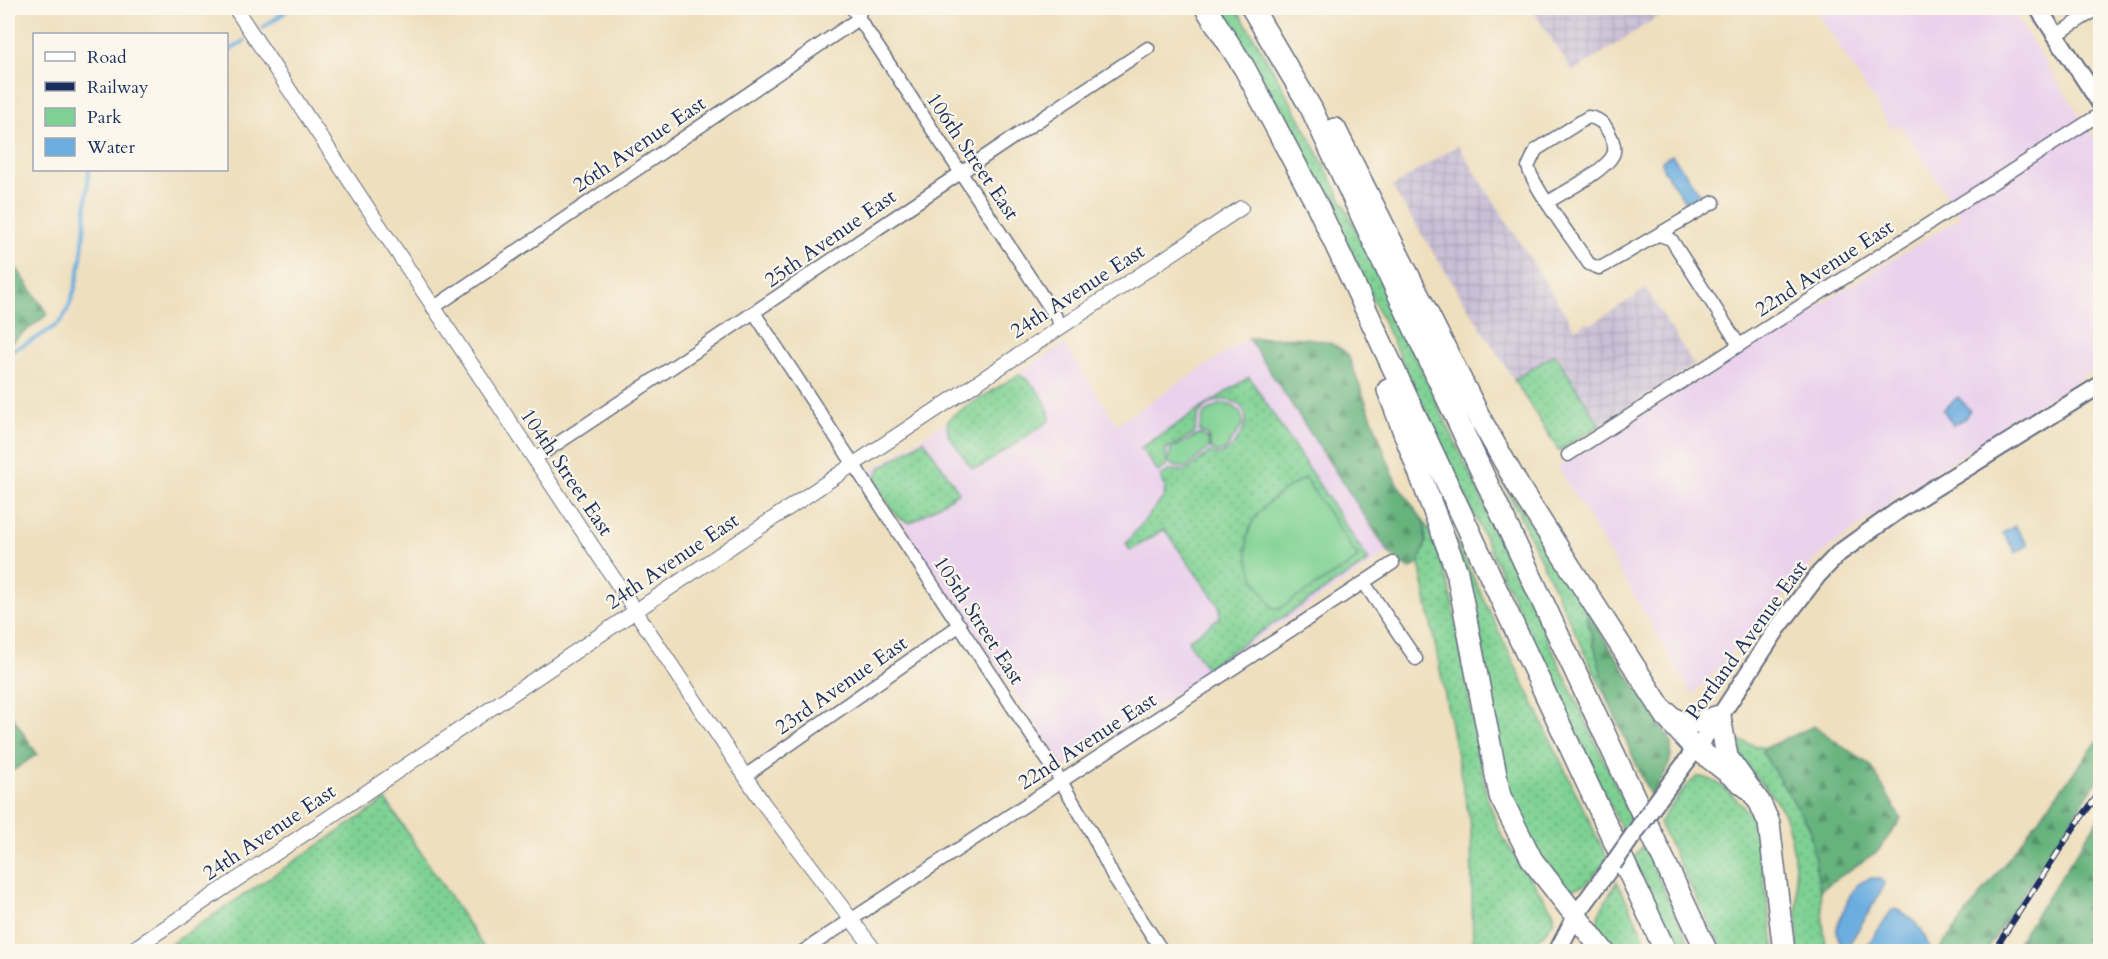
<svg xmlns="http://www.w3.org/2000/svg" width="2108" height="959" font-family="Cardo,serif">
  <style>
    .built { fill: #ead1ec }
    .industrial { fill: url(#industrial-grid) }
    .grass { fill: url(#grass-dots); stroke: #4c8078; stroke-width: 1.5 }
    .forest { fill: url(#forest-firs); stroke: #40716e; stroke-width: 1.5 }
    .park { fill: #7ed193; stroke: #4c8078; stroke-width: 1.5 }
    .water { fill: #6baddf; stroke: #436e9e; stroke-width: 1.5 }
    .lines { fill: none; stroke-linecap: round; stroke-linejoin: round }
    .stream { stroke: #6baddf; stroke-width: 4 }
    .minor-casing { stroke: #656d80; stroke-width: 15 }
    .tertiary-casing { stroke: #656d80; stroke-width: 16 }
    .secondary-casing { stroke: #656d80; stroke-width: 20 }
    .motorway-casing { stroke: #656d80; stroke-width: 24 }
    .minor { stroke: #fff; stroke-width: 12 }
    .tertiary { stroke: #fff; stroke-width: 14 }
    .secondary { stroke: #fff; stroke-width: 16 }
    .motorway { stroke: #fff; stroke-width: 21 }
    .rail-casing { stroke: #1b2f5e; stroke-width: 6 }
    .rail { stroke: #fbf7ec; stroke-width: 4; stroke-dasharray: 11; stroke-linecap: butt }
    .secondary-bridge-casing { stroke: #656d80; stroke-width: 20; stroke-linecap: butt }
    .secondary-bridge { stroke: #fff; stroke-width: 16 }
    .labels { text-anchor: middle; stroke-width: 4.5; stroke-linejoin: round; paint-order: stroke }
    .street-label { font-size: 21px; fill: #1b2f5e; stroke: #fbf7ec }
  </style>
  <defs>
    <pattern id="industrial-grid" width="8" height="8" patternUnits="userSpaceOnUse" patternTransform="scale(1.5)"><rect width="8" height="8" fill="#cabfd6"/><path d="M0 4h8M4 0v8" fill="none" stroke="#ada4ba"/></pattern>
    <pattern id="grass-dots" width="8" height="8" patternUnits="userSpaceOnUse" patternTransform="scale(1.5)"><rect width="8" height="8" fill="#7ed193"/><path d="M2 2h.1M6 6h.1" fill="none" stroke="#66aa7b" stroke-width="1.8" stroke-linecap="round"/></pattern>
    <pattern id="forest-firs" width="22" height="20" patternUnits="userSpaceOnUse" patternTransform="scale(1.5)"><rect width="22" height="20" fill="#66b37d"/><path d="M5 1l3.5 6h-7zM16 11l3.5 6h-7z" fill="#53926a"/></pattern>
  </defs>
  <rect width="100%" height="100%" fill="#fbf7ec"/>
  <filter id="ink" filterUnits="userSpaceOnUse"><feTurbulence type="fractalNoise" baseFrequency=".0167" numOctaves="2"/><feDisplacementMap in="SourceGraphic" scale="12" xChannelSelector="R" yChannelSelector="G"/><feConvolveMatrix kernelMatrix="1 2 1 2 8 2 1 2 1" color-interpolation-filters="sRGB"/></filter>
  <filter id="wash" filterUnits="userSpaceOnUse"><feTurbulence type="fractalNoise" baseFrequency=".008" numOctaves="4" result="noise"/><feDisplacementMap in="SourceGraphic" scale="24" xChannelSelector="R" yChannelSelector="G"/><feGaussianBlur stdDeviation="1.35" result="paint"/><feColorMatrix in="noise" values="0 0 0 0 0 0 0 0 0 0 0 0 0 0 0 0 0 1.4 0 .05"/><feComposite in="paint" operator="in"/></filter>
  <g filter="url(#wash)">
    <rect width="100%" height="100%" fill="#eedfbe"/>
    <path class="built" d="M1815,8h195l90,139v219l-199,128 -83,63 -125,138 -135,-228 403,-250 -61,-93 -8,5z
      M1248,338l141,215 -325,214 -195,-295 195,-128 53,80z"/>
    <path class="industrial" d="M1531,8h-1h141l-98,64z
      M1458,145l117,184 13,-7 2,3 56,-36 48,76 -94,60 -45,-71 -41,26 -122,-193z"/>
    <path class="grass" d="M1219,8h17c78,124 138,259 200,393 66,140 132,280 197,421l-9,13 -315,-672 -71,-127z
      M1555,354l45,71 -41,26 -45,-71z
      M1018,375c13,2 35,33 31,46l-67,45 -10,2 -24,-33 -1,-13 6,-7z
      M1249,377l120,184 -163,107 -18,-27 32,-24v-10l-56,-78 -34,22 -4,-8 38,-46 1,-11 -5,-10 11,-6 15,1 24,-19 10,3c10,-4 14,-10 20,-19 22,-34 -24,-50 -41,-21 -4,6 -3,13 -5,19l-28,15 1,17 -9,6 -17,-24z
      M924,440l35,52 -48,31 -13,-5 -21,-32 -2,-7 5,-11z
      M1501,477l87,137 -1,4 22,85z
      M1424,522l9,14 17,54 36,204 16,43 52,76v8l-25,30h-56l-2,-124 -52,-264 7,-21z
      M1455,539l153,321 -23,25 -14,4 -7,-4 -40,-53 -21,-56 -21,-131z
      M1740,741l24,7 -2,4 47,74 11,64 6,61h-28c-1,-40 1,-106 -16,-141 -12,-25 -45,-40 -42,-69z
      M1697,777c21,-2 47,29 58,45l20,129h-52l-64,-128 28,-38z
      M386,800l100,151h-326z
      M1643,845l50,106h-16l-44,-93z
      M1617,881l34,70h-38l-17,-24 3,-14z"/>
    <path class="forest" d="M8,256l40,58 -40,31z
      M1248,338c30,1 78,-7 100,17l48,127 28,40 2,20 -7,21 -9,6 -21,-16z
      M1588,614l82,125c6,22 -8,39 -19,58l-42,-94 -22,-85z
      M8,710l29,44 -29,20z
      M1814,726l57,40 30,53 -23,32 -58,39 -11,-64 -47,-74 2,-4z
      M2100,738v38l-114,175h-48z
      M2100,817v134h-88z"/>
    <path class="park" d="M1220,404c13,-1 23,7 23,20l-18,26 -7,2 -7,-3 -3,-14 -9,-4 5,-17z
      M1200,434l8,5 1,9 -23,20 -13,-2 -5,-5 3,-12z
      M1303,479l3,1 51,75 -1,5 -77,49 -6,-1c-43,-59 -34,-94 30,-129z"/>
    <path class="water" d="M1672,155l31,43 -2,4 -8,5 -6,-3 -24,-35 -1,-8z
      M1958,397l12,13 -6,9 -11,6 -10,-15z
      M2015,526l13,19 -12,8 -13,-20z
      M1872,878l8,1 4,4 -2,7 -32,53 -8,2c-10,-15 -3,-23 2,-36 7,-16 9,-26 28,-31z
      M1895,909c16,6 30,22 34,39l-3,3h-62l27,-40z"/>
    <g class="lines">
      <path class="stream" d="M262,28l29,-20
        M226,53l18,-12
        M8,351c13,-4 51,-23 57,-36 21,-43 19,-99 24,-145"/>
    </g>
  </g>
  <g filter="url(#ink)">
    <g class="lines">
      <defs>
        <path id="minor" d="M852,8l210,318
          M2056,35l43,-27
          M1548,202c16,-10 57,-31 65,-47 3,-6 0,-16 -4,-22 -4,-9 -11,-15 -21,-16l-52,33 -8,17c7,23 46,74 61,97l10,4 5,-2 110,-64
          M1659,235l12,4 68,106
          M433,308l425,-289 3,-11
          M755,314l301,459 35,59 22,44 50,76
          M1568,455l532,-341
          M534,459c206,-135 408,-276 614,-411
          M1364,583l52,76
          M745,776l215,-151
          M802,952l591,-389"/>
        <path id="tertiary" d="M235,8l528,795 113,149
          M129,952l725,-488 387,-256"/>
        <path id="secondary" d="M2038,8l62,95
          M1655,804l65,-88 57,-87 41,-54 21,-22 60,-43 201,-125
          M1557,952l19,-37 37,-51"/>
        <path id="motorway" d="M1206,8l39,61 72,136 349,747
          M1252,8l59,100 396,844
          M1335,129l147,293 38,67 148,230 23,25 57,44
          M1388,390l69,182 43,224 32,64 72,92
          M1667,713c16,17 33,8 53,3l7,41 33,46 9,20 15,129"/>
      </defs>
      <use href="#minor" class="minor-casing"/>
      <use href="#tertiary" class="tertiary-casing"/>
      <use href="#secondary" class="secondary-casing"/>
      <use href="#motorway" class="motorway-casing"/>
      <use href="#minor" class="minor"/>
      <use href="#tertiary" class="tertiary"/>
      <use href="#secondary" class="secondary"/>
      <use href="#motorway" class="motorway"/>
      <defs>
        <path id="rail" d="M1993,952l80,-123 27,-37"/>
      </defs>
      <use href="#rail" class="rail-casing"/>
      <use href="#rail" class="rail"/>
      <defs>
        <path id="secondary-bridge" d="M1613,864l42,-60"/>
      </defs>
      <use href="#secondary-bridge" class="secondary-bridge-casing"/>
      <use href="#secondary-bridge" class="secondary-bridge"/>
    </g>
  </g>
  <g class="labels">
    <g class="street-label">
      <text transform="translate(639 144) rotate(-34)" y="7">26th Avenue East</text>
      <text transform="translate(973 156) rotate(56)" y="7">106th Street East</text>
      <text transform="translate(830 238) rotate(-35)" y="7">25th Avenue East</text>
      <text transform="translate(1824 268) rotate(-33)" y="7">22nd Avenue East</text>
      <text transform="translate(1077 291) rotate(-33)" y="7">24th Avenue East</text>
      <text transform="translate(567 472) rotate(56)" y="7">104th Street East</text>
      <text transform="translate(672 561) rotate(-34)" y="7">24th Avenue East</text>
      <text transform="translate(979 620) rotate(57)" y="7">105th Street East</text>
      <text transform="translate(1746 640) rotate(-54)" y="7">Portland Avenue East</text>
      <text transform="translate(841 685) rotate(-35)" y="7">23rd Avenue East</text>
      <text transform="translate(1087 741) rotate(-33)" y="7">22nd Avenue East</text>
      <text transform="translate(269 832) rotate(-34)" y="7">24th Avenue East</text>
    </g>
  </g>
  <rect width="2108" height="959" fill="none" stroke="#fbf7ec" stroke-width="30"/>
  <rect x="33" y="33" width="195" height="138" fill="#fbf7ec" stroke="#a1a7b3" stroke-width="1.5"/>
  <rect x="45" y="52" width="30" height="9" fill="#ffffff" stroke="#a1a7b3" stroke-width="1.5"/>
  <text x="87" y="63" font-size="18" fill="#1b2f5e">Road</text>
  <rect x="45" y="82" width="30" height="9" fill="#1b2f5e" stroke="#a1a7b3" stroke-width="1.5"/>
  <text x="87" y="93" font-size="18" fill="#1b2f5e">Railway</text>
  <rect x="45" y="108" width="30" height="18" fill="#7ed193" stroke="#a1a7b3" stroke-width="1.5"/>
  <text x="87" y="123" font-size="18" fill="#1b2f5e">Park</text>
  <rect x="45" y="138" width="30" height="18" fill="#6baddf" stroke="#a1a7b3" stroke-width="1.5"/>
  <text x="87" y="153" font-size="18" fill="#1b2f5e">Water</text>
</svg>
